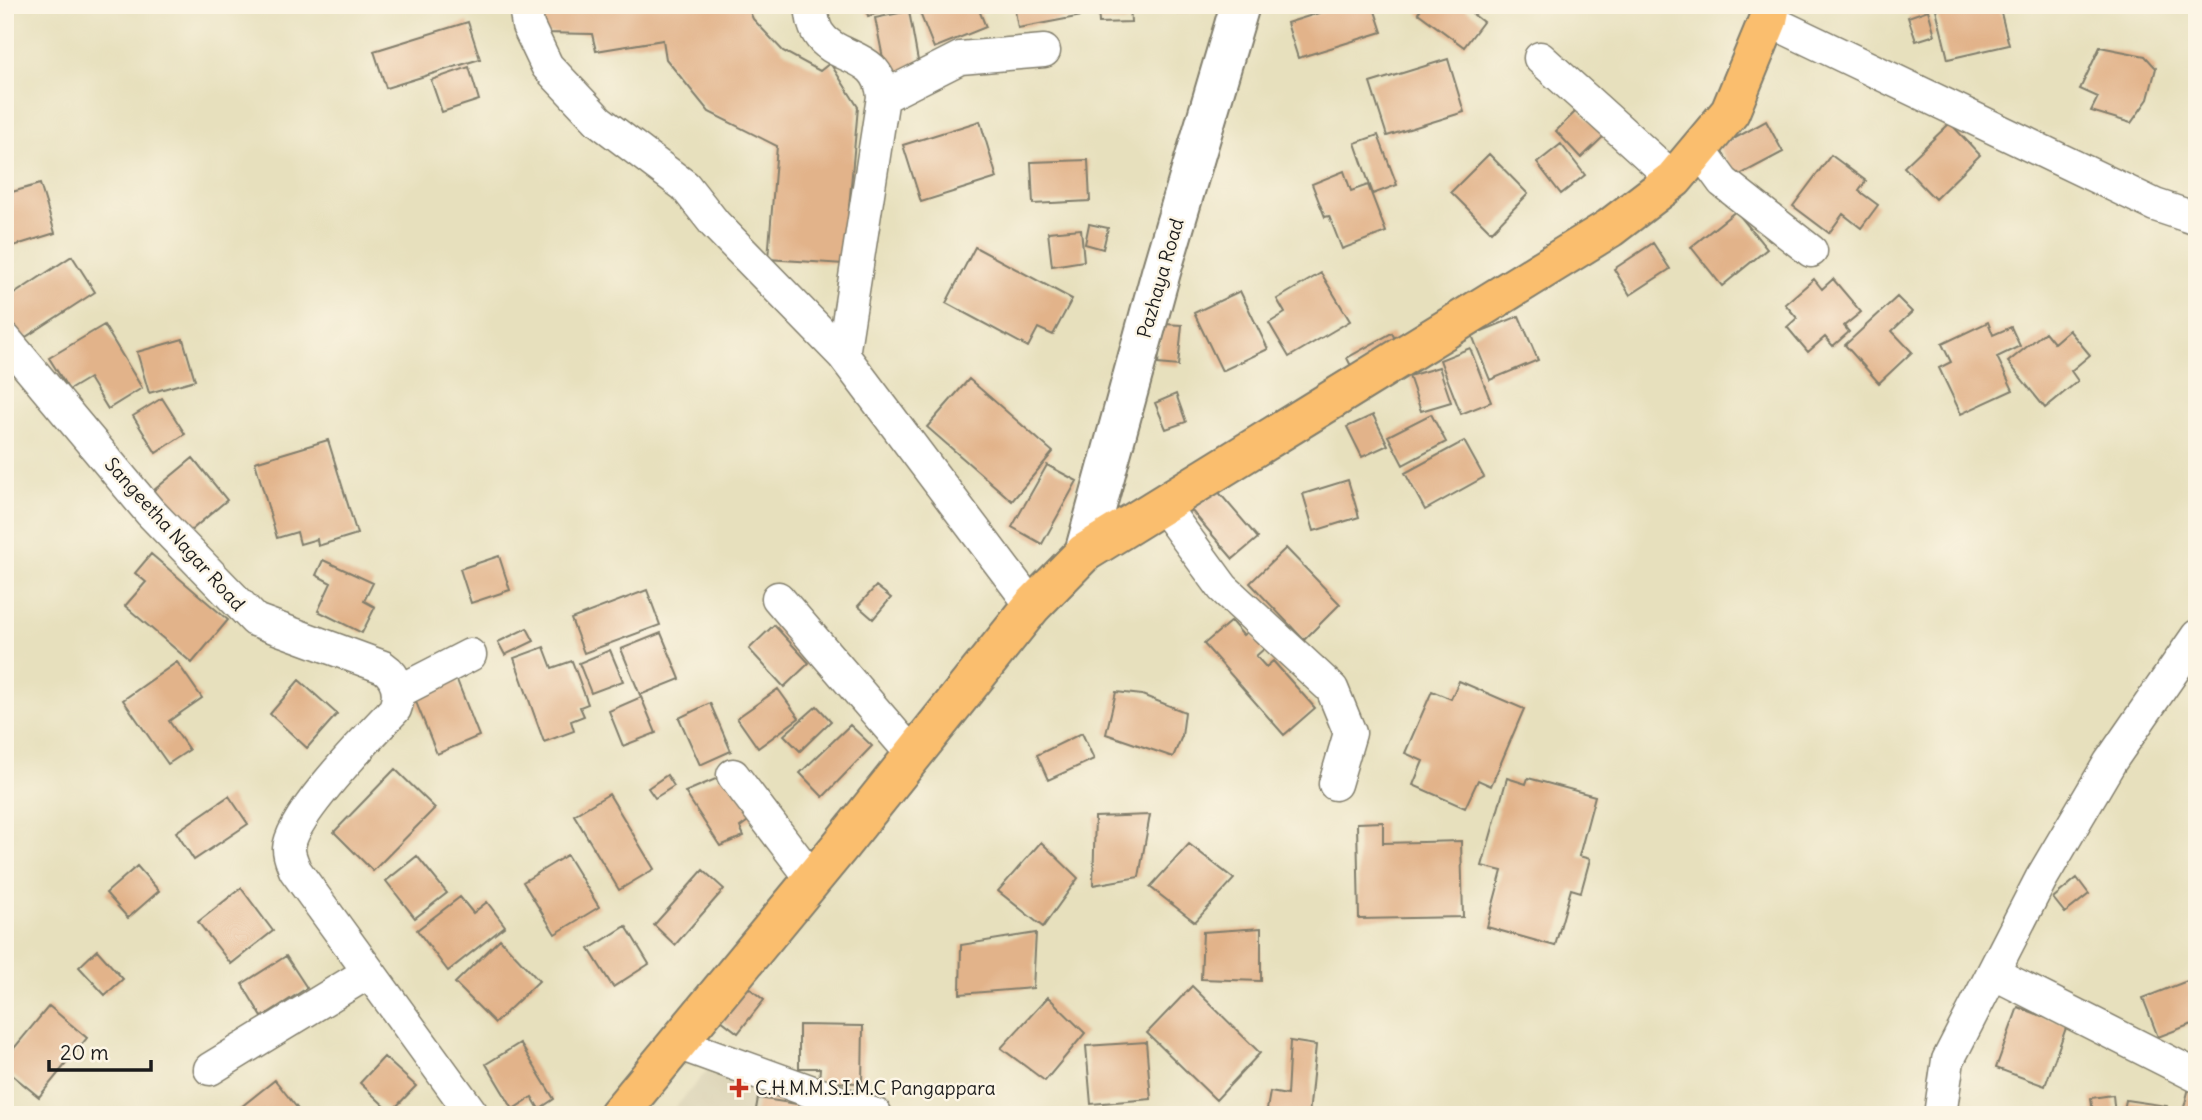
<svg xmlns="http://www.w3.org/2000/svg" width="2202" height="1120" font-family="Delius,sans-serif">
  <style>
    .built { fill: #d8d0b1 }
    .building { fill: #e2b38a }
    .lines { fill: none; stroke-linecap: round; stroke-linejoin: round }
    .minor-casing { stroke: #827e6c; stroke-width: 35 }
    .tertiary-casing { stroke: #827e6c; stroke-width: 42 }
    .primary-casing { stroke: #827e6c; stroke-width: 42 }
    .minor { stroke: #fff; stroke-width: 32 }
    .tertiary { stroke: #fff; stroke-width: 38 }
    .primary { stroke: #fabe6e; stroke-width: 38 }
    .poi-dot { fill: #c8321e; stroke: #fcf5e5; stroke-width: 2.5 }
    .labels { text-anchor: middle; stroke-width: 5; stroke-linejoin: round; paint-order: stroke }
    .street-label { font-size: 19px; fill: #1c1c1c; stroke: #fcf5e5 }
    .poi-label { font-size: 19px; fill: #1c1c1c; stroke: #fcf5e5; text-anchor: start }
  </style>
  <rect width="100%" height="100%" fill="#fcf5e5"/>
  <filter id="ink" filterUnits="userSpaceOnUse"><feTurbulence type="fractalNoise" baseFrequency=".0143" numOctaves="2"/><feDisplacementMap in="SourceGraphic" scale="14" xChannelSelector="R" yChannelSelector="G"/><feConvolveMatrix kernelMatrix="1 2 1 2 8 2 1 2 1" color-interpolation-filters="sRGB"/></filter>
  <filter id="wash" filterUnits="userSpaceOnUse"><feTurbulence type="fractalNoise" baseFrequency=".00686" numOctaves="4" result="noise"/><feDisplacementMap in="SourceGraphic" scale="28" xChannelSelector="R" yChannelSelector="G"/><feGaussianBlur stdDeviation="1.57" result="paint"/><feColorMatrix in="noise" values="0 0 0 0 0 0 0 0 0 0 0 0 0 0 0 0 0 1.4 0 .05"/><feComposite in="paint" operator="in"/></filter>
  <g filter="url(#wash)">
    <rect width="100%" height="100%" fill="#e7e0bd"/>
    <path class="built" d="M715,1061l143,54h-189z"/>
    <g id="blocks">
      <path class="building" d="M542,5h205l6,14 30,32 37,20 10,-8 28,44 -14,157 -76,-5 9,-113 -68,-34 -43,-53 -3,-19 -67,11 -4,-17 -49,-1z
        M865,5h41v1l-38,10z
        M939,5h38l9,22 -52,21 -14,-35z
        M1014,5h71l2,10 -69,13z
        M1098,5h32l1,17 -32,1z
        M1177,5h38v1l-36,8z
        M1344,5h29l9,27 -84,26 -11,-35z
        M1424,5h37l22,17 -19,25 -46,-34z
        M1935,5h64l10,40 -61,14z
        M1928,10l7,25 -19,6 -8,-24z
        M909,11l11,61 -33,6 -12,-60z
        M468,22l12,37 -94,29 -12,-37z
        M2100,47l45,9 11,12 -8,31 -17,24 -40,-12 7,-14 -18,-8z
        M1448,59l16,53 -77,24 -17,-53z
        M469,67l10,33 -37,12 -11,-32z
        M1578,109l26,27 -23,22 -25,-27z
        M980,121l17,57 -76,24 -18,-57z
        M1766,121l17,31 -47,25 -17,-30z
        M1950,123l30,32 -45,44 -31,-32z
        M1378,135l19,50 -24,9 -18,-51z
        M1561,144l24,31 -24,19 -24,-31z
        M1489,154l39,40 -37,38 -40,-40z
        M1831,155l35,26 -7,10 19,14 -17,23 -18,-14 -14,19 -36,-27z
        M1088,160l2,41 -57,3 -2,-42z
        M1344,171l7,20 17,-6 18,47 -44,17 -13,-33 -4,1 -13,-33z
        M40,184l15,49 -45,14 -5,-14v-39z
        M1736,211l31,38 -45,37 -31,-39z
        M1089,224l19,4 -5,21 -18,-5z
        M1081,229l3,32 -32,5 -4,-34z
        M1653,243l17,26 -40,26 -16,-26z
        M975,247l97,52 -19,36 -15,-7 -10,19 -82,-44z
        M72,256l23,36 -80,52 -10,-16v-28z
        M1321,273l29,48 -61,36 -20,-34 16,-10 -8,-14z
        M1814,279l8,10 11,-10 28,33 -17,14 5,6 -16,14 -8,-9 -17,15 -21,-25 10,-9 -12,-14z
        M1240,291l28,58 -46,22 -28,-58z
        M1897,297l15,15 -20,19 20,21 -33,31 -34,-38z
        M1519,316l19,44 -48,20 -18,-45z
        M1988,322l5,13 18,-8 9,19 -23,11 16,33 -52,24 -22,-46 12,-6 -9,-18z
        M1162,324l20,1 -4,41 -20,-2z
        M104,325l38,63 -34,21 -19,-31 -20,12 -20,-32z
        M2069,330l21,25 -19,16 7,10 -33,27 -37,-46 37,-30 9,11z
        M1392,333l5,10 -45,25 -5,-10z
        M183,339l12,41 -46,13 -12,-41z
        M1470,348l21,54 -30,12 -21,-54z
        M1439,367l12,35 -30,9 -12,-35z
        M969,379l84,73 -41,49 -85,-74z
        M1176,394l10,28 -20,7 -11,-26z
        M162,398l23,36 -29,19 -23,-37z
        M1431,414l15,28 -43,23 -15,-29z
        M1373,415l15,30 -26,12 -15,-30z
        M328,440l29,94 -39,12 -1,-7 -17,5 -3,-12 -20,6 -22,-76z
        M1464,441l20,36 -59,33 -20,-37z
        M193,458l34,42 -45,38 -35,-42z
        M1047,465l30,16 -35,63 -30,-17z
        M1348,480l11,37 -45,14 -11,-37z
        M1216,489l42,49 -25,21 -42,-49z
        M1286,548l54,56 -36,36 -54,-57z
        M151,554l77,66 -36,43 -67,-57 21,-24 -11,-9z
        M499,556l11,34 -39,13 -11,-34z
        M323,560l50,23 -9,18 11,6 -13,26 -44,-22 13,-28 -15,-8z
        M876,586l15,12 -18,21 -15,-13z
        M647,590l13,35 -76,28 -13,-34z
        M1231,621l12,14 5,-4 16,18 -8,7 10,11 7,-6 42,47 -31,27 -80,-91z
        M774,625l35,38 -25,24 -35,-38z
        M527,628l7,13 -29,14 -7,-13z
        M661,633l19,46 -40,16 -19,-46z
        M544,647l8,21 20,-7 16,43 -8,3 4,9 -13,5 3,10 -30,11 -30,-84z
        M610,650l13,31 -32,12 -12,-30z
        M177,662l25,36 -33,23 20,29 -21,14 -45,-64z
        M453,670l26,66 -42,18 -27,-67z
        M299,680l38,34 -30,34 -37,-34z
        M1459,681l65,28 -33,77 -13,-6 -13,28 -52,-23 10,-24 -18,-8 27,-62 19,8z
        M778,689l21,29 -41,30 -21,-30z
        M1116,692l26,3 43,17 -3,24 -9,21 -67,-23z
        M641,697l15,36 -33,13 -14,-35z
        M710,703l21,48 -31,14 -21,-47z
        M817,706l14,15 -31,30 -16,-16z
        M850,725l22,21 -49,51 -23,-24z
        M1082,733l12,26 -46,21 -11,-25z
        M395,769l40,39 -62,63 -39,-39z
        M667,775l7,11 -19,12 -7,-10z
        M725,775l30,41 -15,11 4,9 -24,10 -35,-54z
        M1507,778l19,6 2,-6 67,18 -16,60 11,3 -9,33 -10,-3 -16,57 -68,-19 15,-56 -20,-5z
        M609,794l45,75 -35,21 -45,-75z
        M229,796l19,28 -54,36 -18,-28z
        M1150,815l-11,62 -46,8 2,-68z
        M1383,822v21l78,-2 2,76 -104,2 -2,-96z
        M1041,842l37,36 -35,49 -45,-36z
        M1189,844l45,35 -39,43 -45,-35z
        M567,855l32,52 -44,27 -32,-52z
        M417,856l30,37 -32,25 -29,-37z
        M137,866l22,25 -31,27 -22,-25z
        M703,870l21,19 -49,56 -21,-20z
        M2077,878l12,16 -24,19 -12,-15z
        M241,888l32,43 -42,33 -33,-42z
        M460,897l13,16 14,-11 18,24 -57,45 -31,-41z
        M626,926l23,38 -36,23 -24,-38z
        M1261,928v53l-60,-2 2,-47z
        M1036,933l-3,55 -73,6 1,-49z
        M500,939l39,42 -44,42 -40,-40z
        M97,950l26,29 -18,16 -26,-28z
        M286,956l21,32 -45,29 -20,-33z
        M739,980l25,20 -26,33 -26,-20z
        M2187,981l10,26v15l-39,15 -15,-39z
        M1192,986l68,67 -44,47 -69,-67z
        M1048,997l37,36 -40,48 -44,-33z
        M49,1006l38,32 -48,59 -34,-28v-10z
        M2018,1007l49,18 -22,61 -49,-18z
        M799,1025l64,1 -1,57 -43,-1 1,-14h-21z
        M1290,1041l26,4 -7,70h-43l4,-23 17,3z
        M1146,1042l5,57 -60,5 -5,-58z
        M520,1043l34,56 -15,10 -7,-12 -19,12 -27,-45z
        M384,1057l32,29 -25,26 -31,-29z
        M275,1080l26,33 -70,2z
        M2189,1088l8,2v25h-15z
        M2113,1095l2,20h-22l-2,-17z
        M758,1098l97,15v2h-100z
        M2126,1100l41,6 -1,9h-43z"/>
    </g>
  </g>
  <g filter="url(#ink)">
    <use href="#blocks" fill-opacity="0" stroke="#827e6c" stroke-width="2"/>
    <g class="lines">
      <defs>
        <path id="minor" d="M525,5l3,21 19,40 52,55 86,65 30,38 128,131 189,251
          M811,5c1,9 2,20 7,28 18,29 62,18 65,64l-40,258
          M1768,20l387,185 42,14
          M1540,58l134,121
          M883,97l77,-39 84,-7
          M1699,149l24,33 88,69
          M5,339l145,173 105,108 128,47c15,10 18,26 12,42 -24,26 -105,107 -106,140 0,7 4,15 6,21l178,245
          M1163,506l60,82 109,101 18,44 -15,51
          M778,598l135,157
          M398,692l72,-37
          M733,775l80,105
          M1993,973l204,103
          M677,1043l199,72
          M210,1069l159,-97
          M1940,1115l8,-55 93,-181 69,-117 87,-126"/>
        <path id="tertiary" d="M1084,553l77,-281 79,-267"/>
        <path id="primary" d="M618,1115l223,-270 191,-239 52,-53 526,-325 64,-49 56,-67 38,-92 3,-15"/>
      </defs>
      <use href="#minor" class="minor-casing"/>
      <use href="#tertiary" class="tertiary-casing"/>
      <use href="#primary" class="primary-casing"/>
      <use href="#minor" class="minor"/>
      <use href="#tertiary" class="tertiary"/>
      <use href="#primary" class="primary"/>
    </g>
  </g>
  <path class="poi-dot" d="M735.5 1077.5h7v7h7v7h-7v7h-7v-7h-7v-7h7z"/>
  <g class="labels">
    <g class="street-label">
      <text transform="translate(1160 278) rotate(-74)" y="7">Pazhaya Road</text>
      <text transform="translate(175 534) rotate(48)" y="7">Sangeetha Nagar Road</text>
    </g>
    <g class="poi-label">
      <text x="755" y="1095">C.H.M.M.S.I.M.C Pangappara</text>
    </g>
  </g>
  <rect width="2202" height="1120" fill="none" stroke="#fcf5e5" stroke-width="28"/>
  <path d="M49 1060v10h102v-10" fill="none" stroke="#1c1c1c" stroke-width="3.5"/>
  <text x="60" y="1060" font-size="21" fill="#1c1c1c" stroke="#fcf5e5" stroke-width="5" paint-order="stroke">20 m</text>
</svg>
